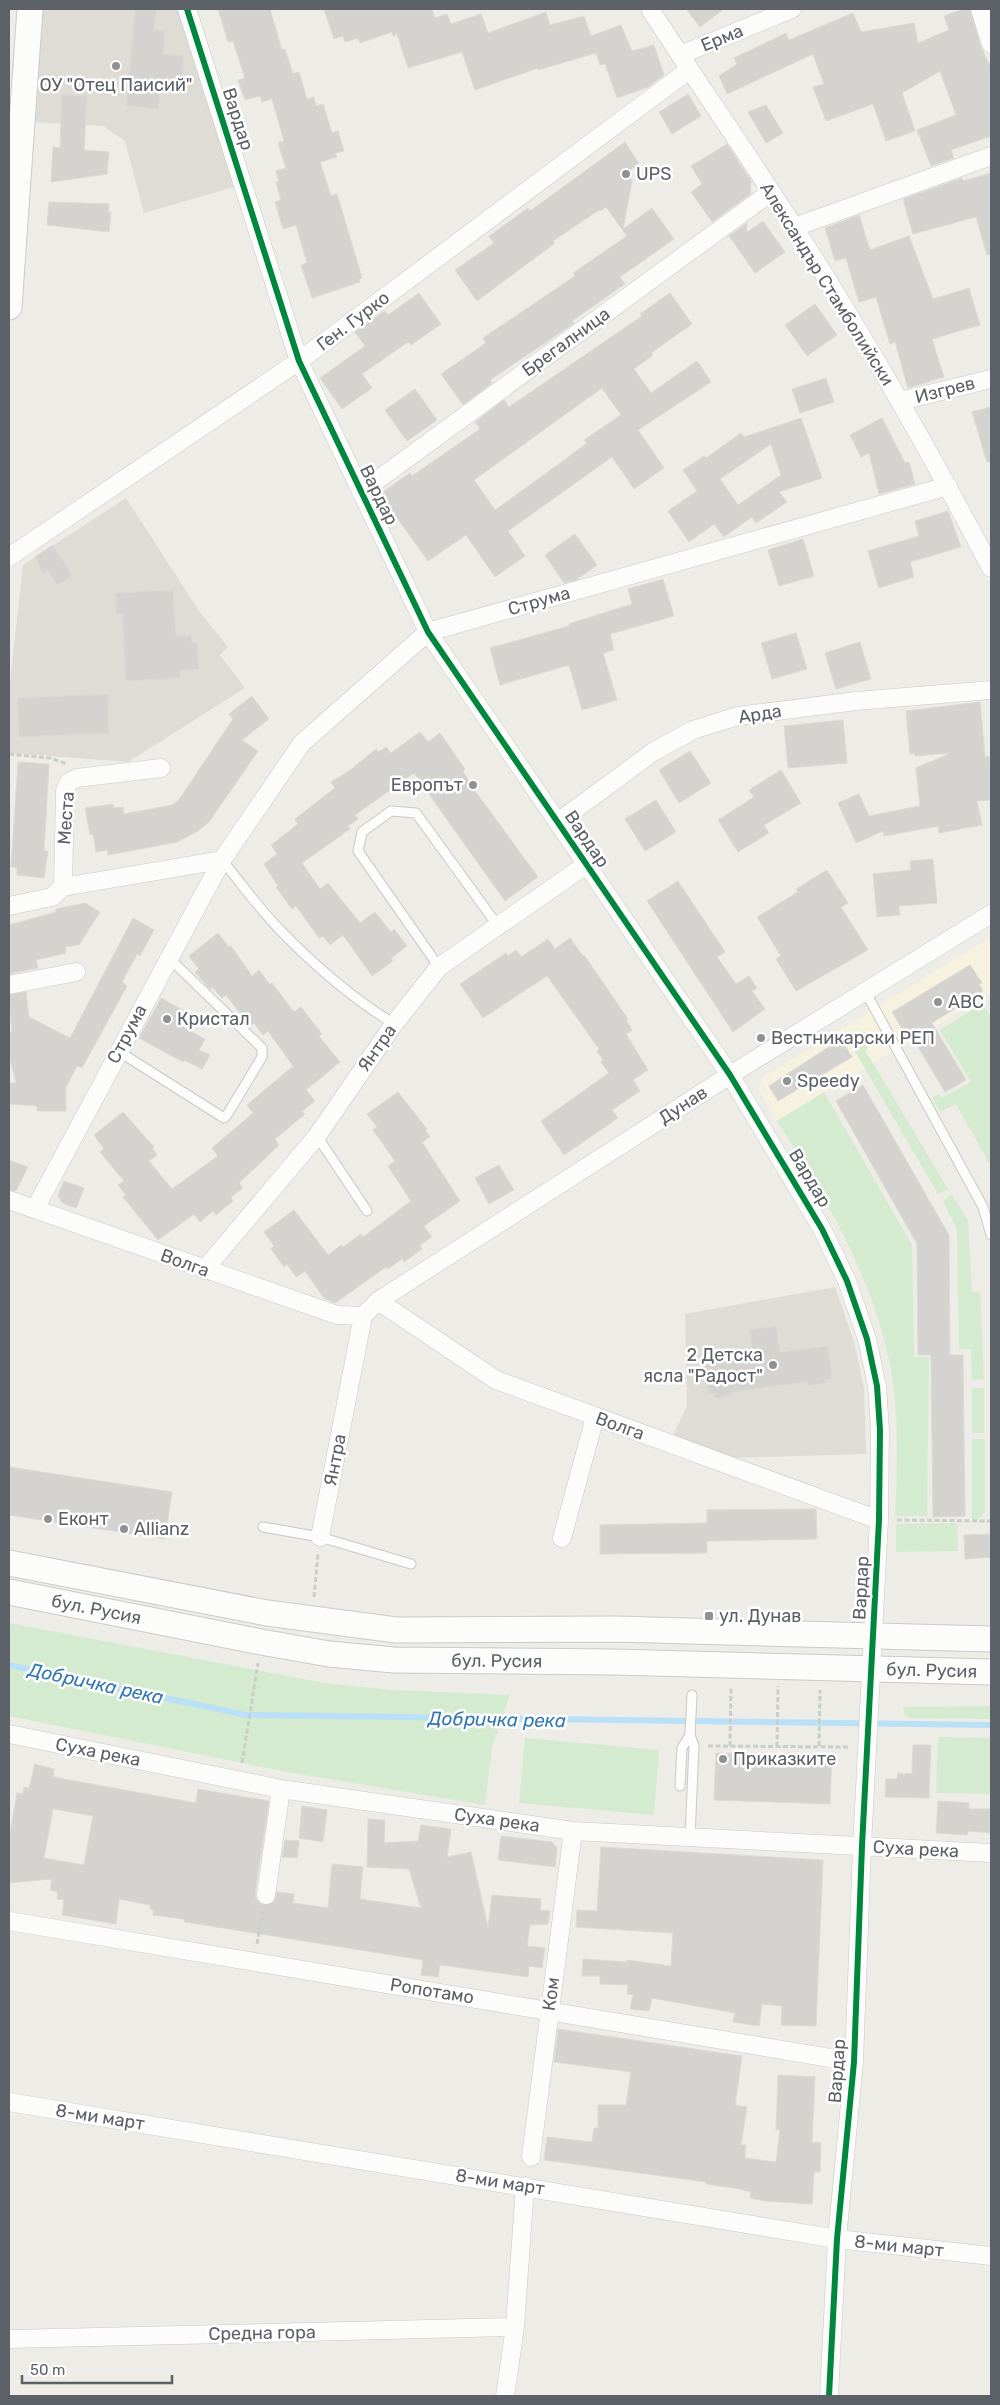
<svg xmlns="http://www.w3.org/2000/svg" width="1000" height="2405" font-family="Rubik,sans-serif">
  <style>
    .commercial { fill: #f7f1df }
    .education { fill: #dfdcd5 }
    .green { fill: #d4ebcf }
    .lines { fill: none; stroke-linecap: round; stroke-linejoin: round }
    .stream { stroke: #bae0f8; stroke-width: 6 }
    .building { fill: #d4d3d0; stroke: #dcdad6; fill-rule: evenodd }
    .lane-casing { stroke: #c8c9c8; stroke-width: 11 }
    .street-casing { stroke: #c8c9c8; stroke-width: 19 }
    .secondary-casing { stroke: #cacbca; stroke-width: 27 }
    .path { stroke: #c8ceca; stroke-width: 3; stroke-dasharray: 5 2.5; stroke-linecap: butt }
    .lane { stroke: #fcfcfb; stroke-width: 9 }
    .street { stroke: #fcfcfb; stroke-width: 18 }
    .secondary { stroke: #fcfcfb; stroke-width: 25 }
    .cycleway-casing { stroke: #fff; stroke-width: 9 }
    .cycleway { stroke: #00873e; stroke-width: 6 }
    .poi-dot { fill: #8e9293; stroke: #fff; stroke-width: 2 }
    .labels { text-anchor: middle; stroke-width: 5; stroke-linejoin: round; paint-order: stroke }
    .street-label { font-size: 18px; fill: #5b6166; stroke: #fff }
    .poi-label { font-size: 18px; fill: #5b6166; stroke: #fff; text-anchor: start }
    .water-label { font-size: 19px; font-style: italic; fill: #3377b3; stroke: #fff }
  </style>
  <rect width="100%" height="100%" fill="#edece6"/>
  <path class="commercial" d="M991,937v56l-214,128 -18,-32 4,-12z"/>
  <path class="education" d="M39,9h140l55,178 -90,26 -19,-72 -22,-15 -72,-4z
    M126,498l73,113 29,36 -8,8 25,33 -117,74 -119,-9v-63l14,-125z
    M835,1287l19,55 10,46 2,66 -138,4 -56,-20 15,-32 -2,-92z"/>
  <path class="green" d="M983,1003l8,14v149l-35,-62 -16,8 -8,-14 7,-4 3,4 29,-16 -31,-52z
    M852,1032h13l10,10 -10,8 83,139 -10,5 -92,-158z
    M824,1092l88,153 2,112h15l-2,159h-32c2,-43 4,-89 -2,-133 -14,-96 -65,-182 -116,-262z
    M952,1195l16,25 4,72h8l4,87 -12,1 -1,-31h-12l-2,-119 -14,-29z
    M972,1388h12v45h-12z
    M972,1439h13v72l-4,7 -9,2z
    M957,1523l1,28 -62,1v-28z
    M9,1623l316,60 68,7 117,5 -18,52 -7,58 -203,-34 -273,-55z
    M991,1706v13l-82,-1 -5,-4 -1,-7z
    M938,1737l53,1v56l-55,-1z
    M525,1738l134,12 -5,65 -135,-12z"/>
  <g class="lines">
    <path class="stream" d="M9,1665l237,50 745,10"/>
  </g>
  <path class="building" d="M135,9h21l-2,21 11,1 -2,23 21,2 -3,37 -21,-2 -2,18 -32,-3z
    M218,9h52l12,41 3,-1 8,25 6,-2 8,27 7,-2 2,9 7,-2 9,29 6,-2 6,20 -9,2 2,4 -17,5 11,34 6,-2 25,84 -3,1 1,3 -48,16 -11,-33 6,-2 -11,-38 -13,4 -8,-27 6,-2 -5,-18 3,-1 -3,-10 10,-3 -8,-25 6,-2 -12,-42 -10,3 -2,-6 -15,4 -7,-20 7,-2 -12,-37 -5,1z
    M324,9h108l3,9 12,-4 4,10 30,-10 7,19 58,-21 4,13 34,-9 7,20 30,-11 11,26 22,-6 10,30 -16,12 -31,11 -12,-34 -5,1 -4,-12 -58,17v-2l-63,22 -13,-38 -54,16 -11,-34 -4,2 -1,-4 -32,11 -2,-5 -13,4 -2,-6 -9,3z
    M686,9h38l-24,18z
    M963,9h7l11,38 10,21v68l-40,14 3,8 -23,8 -14,-36 39,-15 -16,-44 -38,22 13,38 -29,10 -13,-37 -47,17 -13,-34 11,-3 -11,-30 -86,40 -8,-18 18,-12 -3,-6 52,-25 3,7 64,-27 8,19 53,-9 4,20 31,-13 -5,-14z
    M688,94l13,22 -29,18 -13,-22z
    M62,95l25,1 -3,54 25,2 -2,22 -56,8 2,-35 7,1z
    M766,105l17,28 -17,10 -18,-31z
    M625,142l14,22 -13,9 6,8 -9,48 29,-21 22,31 -54,38 5,7 -53,37 2,2 -7,5 -77,52 2,3 -29,22 -22,-31 45,-31 -3,-5 92,-62 -2,-3 54,-37 -21,-29 -6,4 -1,-1 -46,31 2,2 -78,58 -22,-31 39,-27 -5,-7 39,-28 2,3z
    M727,144l24,37 -1,13 -38,28 -21,-30 11,-8 -11,-18z
    M991,173v81l-4,1 -11,-38 -63,17 -10,-35 59,-21 1,3z
    M49,202l60,2 -1,8h3l-2,20 -62,-7z
    M859,215l11,35 39,-14 24,63 36,-11 11,37 -48,14 12,38 -36,11 -13,-46 -5,2 -14,-47 -17,5 -13,-44 -11,3 -10,-33z
    M763,221l22,31 -30,21 -26,-37 18,-13 -1,10z
    M419,293l22,31 -30,21 -3,-3 -46,32 10,14 -30,21 -22,-31 45,-32 -10,-14 30,-21 3,4z
    M670,293l22,31 -41,29 2,2 -19,14 17,24 46,-32 14,21 -73,48 26,38 -30,21 -22,-32 -104,74 17,25 -30,21 -29,-42 -38,26 -48,-67 30,-21 2,3 68,-47 -5,-7 29,-22 5,7 133,-91 -2,-2zM602,388l19,27 -37,25 3,3 -35,26 -57,41 -21,-30z
    M815,304l22,31 -30,21 -22,-31z
    M826,378l8,24 -34,11 -8,-24z
    M415,389l22,31 -30,21 -22,-31z
    M991,407v54l-4,1 -15,-50z
    M801,418l21,60 -43,14 8,10 -31,21 -4,-6 -28,20 -10,-13 -25,18 -21,-31 29,-20 -14,-21 21,-14 2,2 35,-25 3,4zM771,444l10,31 -43,30 -18,-26z
    M882,418l23,45 4,-1 6,22 -36,10 -10,-41 -8,4 -11,-22z
    M948,511l13,36 -51,15 4,15 -35,11 -11,-37 51,-15 -4,-15z
    M575,534l22,31 -21,15 -12,3 -19,-28z
    M803,539l11,37 -35,10 -11,-36z
    M53,545l19,31 -15,9 -9,-15 -5,3 -8,-16z
    M663,579l11,37 -64,18 4,16 -11,3 14,47 -35,10 -13,-45 -69,20 -10,-37 79,-22v-2l63,-20 -4,-15z
    M173,590l3,46 15,-1 1,8 5,-1 2,27 -19,1 1,8 -55,3 -4,-68 -5,1 -2,-21z
    M796,633l11,36 -35,10 -11,-36z
    M860,642l11,37 -35,10 -11,-36z
    M108,694l1,39 -90,4 -2,-39z
    M252,696l17,23 -27,21 16,11 -49,71 -11,9 -21,11 -69,13 -1,-5 -11,2 -3,-18 -3,1 -5,-27 28,-4 1,4 9,-1 1,7 48,-9 6,-4 55,-82 -4,-5z
    M980,702l5,55 4,-1 2,21v23l-14,1 5,24 -43,8 -1,-7 -54,10 -1,-5 -27,12 -18,-40 21,-9 10,22 51,-10 -4,-38 35,-15 -36,3v-3l-5,1 -4,-43z
    M843,720l4,43 -59,5 -4,-42z
    M420,732l8,10 12,-9 25,36 -2,2 10,17 65,89 -33,24 -91,-128 -59,42 3,4 -10,7 2,3 -48,34 18,26 8,-6 32,40 15,-11 16,20 3,-3 13,17 -16,12 2,3 -21,15 -29,-41 -13,10 -7,-9 -4,2 -23,-32 -4,3 -16,-22 2,-1 -14,-22 13,-10 -6,-9 27,-21 -3,-5 40,-31 -4,-6 18,-11 27,-22 2,3 8,-5 5,6z
    M690,751l21,32 -32,20 -20,-33z
    M18,762l31,2 -5,87h4l-4,27 -27,-3v-7l-6,-1z
    M781,770l20,33 -37,22 5,8 -31,19 -20,-32 36,-23 -5,-7z
    M656,800l20,32 -31,19 -20,-32z
    M933,859l4,44 -38,3 1,9 -23,2 -4,-43 38,-4 -1,-9z
    M827,870l21,33 -7,4 27,43 -72,41 -20,-32 5,-3 -24,-39 41,-25 -2,-3z
    M678,881l47,71 -8,5 19,27 13,-8 8,12 -5,3 13,18 -32,23 -86,-131z
    M85,903l15,9 -21,33 -14,2 1,6 -30,7 2,8 -29,6v-49l47,-13v-3z
    M133,918l21,12 -14,26 -3,-2 -15,28 5,4 -45,82 -5,-2 -11,21v24h-29v-5l-28,-2v-21h7l-7,-30v-20l3,-1 -3,-37 17,-3 3,25 41,21z
    M218,933l11,14 2,-1 21,30 7,-6 11,15 2,-2 22,29 7,-5 21,27 -3,2 21,26 -34,28 9,11 -13,10 3,3 -30,25 4,6 -40,38 4,5 -12,9 2,4 -17,14 -3,-4 -13,11 -6,-8 -36,26 -35,-43 3,-2 -8,-10 6,-4 -24,-29 4,-3 -10,-14 29,-23 31,35 -2,1 5,7 -8,6 23,28 46,-33 -6,-8 41,-35 -6,-8 46,-39 -25,-35 -5,4 -9,-12 -4,3 -24,-31 -4,3 -10,-11 -2,2 -15,-17 4,-3 -10,-13z
    M570,938l13,18 1,-1 44,64 -2,1 6,10 -6,4 22,36 -15,10 7,11 -28,19 6,8 -54,37 -23,-34 68,-48 -8,-11 2,-2 -6,-9 2,-2 -52,-73 -64,42 -23,-34 46,-31 2,3 8,-6 5,7 27,-18 7,10z
    M970,965l12,18 -3,1 4,7 -51,32 34,57 -21,12 -37,-62 -4,2 -12,-20z
    M161,998l27,15 -7,13 24,13 -6,11 11,5 -8,14 -18,-9 -1,2 -44,-24z
    M841,1039l11,18 -74,44 -9,-15z
    M863,1085l86,150 1,120h13l2,161 -32,1 -2,-162h-13l-1,-111 -81,-143z
    M398,1092l29,37 -2,1 5,7 -8,5 38,59 -36,25 8,11 -12,8 2,4 -18,13 -2,-3 -14,10 -2,-2 -51,36 -11,-5 -19,-27 -9,6 -9,-13 -3,3 -13,-18 3,-3 -10,-14 30,-22 34,45 13,-10 2,2 18,-13 2,3 48,-36 -23,-35 7,-5 -22,-31 4,-3 -10,-13z
    M9,1160l19,7 -12,24 -7,-1z
    M499,1165l15,25 -25,14 -14,-26z
    M64,1181l20,7 -8,20 -14,-5 -4,-8z
    M776,1326l4,26 48,-6 4,33 -7,1v3l-17,3 -1,-4 -75,10v4l-17,2v-5l-7,1 -4,-31 49,-7 -4,-26z
    M9,1467l163,25 -7,47 -156,-24z
    M816,1509l1,30 -110,2v12l-107,1v-29l107,-2v-13z
    M990,1534l1,23 -26,2 -1,-24z
    M913,1745h18l-2,53 -44,-1 1,-18h11l1,-6 14,1z
    M716,1753l116,1 -2,50 -116,-4z
    M35,1764l19,5 -1,8 143,26 2,-14 71,12 -14,93 1,5 8,6 10,-3 3,-10 17,2 -1,9 35,5 4,-44 31,3 -3,32 61,9 -12,-39 -42,-2 1,-48 17,1 -1,23 34,-2 3,-16 30,4 -4,28 24,-5 17,75 4,-32 49,4 -1,11 10,1 -2,13 -18,1 -3,21 18,2 -3,20 -13,-2 -1,11 -88,-12 -2,12 -17,-2 2,-15 -238,-38 -2,-3 -30,-4 1,-5 -4,-1v-4l-31,-6 -3,25 -54,-9 2,-15 -7,-1 1,-7 -8,-2 2,-11 -43,4v-44l8,-46 6,1 1,-7 5,1zM53,1809l40,7 -9,49 -40,-7z
    M938,1801l31,2v6h22v24l-23,-2 -1,4 -31,-2z
    M302,1806l25,4 -4,32 -24,-4z
    M501,1836l51,6 5,6 -2,19 -57,-7z
    M285,1840l14,1 -2,17 -15,-1z
    M601,1847l222,13 -7,166 -35,-1 1,-19 -20,-2 -3,22 -26,-4 2,-9 -83,-15 -3,13 -19,-2 3,-14 -6,-1 1,-9 -28,-1v-8h-18l1,-17 44,3v-2l44,6 2,-33 -97,-6 1,-17 20,1z
    M558,2029l184,27 -7,49 12,2 -6,38h5l-1,13 31,4 4,-32h-4l2,-55 37,2 -3,65 9,1 -1,29h-6l-2,32 -47,-3 -15,-3 1,-6 -11,-3 -34,-5v-2l-162,-22 3,-23 45,5 2,-14h4v-23h28l5,-33 -77,-10z"/>
  <g class="lines">
    <defs>
      <path id="lane" d="M222,860c19,23 37,49 59,71 34,35 71,67 113,93
        M439,967l-81,-116 4,-19 29,-21 25,2 82,113
        M865,991l118,216 8,28
        M118,1051l106,67 3,-3 35,-58v-9l-94,-91
        M317,1136l50,75
        M263,1527l57,10 91,27
        M680,1786l2,-38 8,-13
        M690,1838l4,-92 -4,-11 2,-40"/>
      <path id="street" d="M187,9l112,352 129,271 302,443 92,154 25,52 20,58 10,47 3,44 -1,90 -17,326 -8,216 -17,177 -8,157
        M650,9c47,73 97,144 144,218 71,110 136,225 197,341
        M980,9l11,35
        M680,55l112,-46
        M795,227l196,-71
        M900,401l91,-22
        M361,492l410,-300
        M9,557l290,-196 390,-291
        M558,822l95,-70 40,-22 45,-14 118,-15 135,-11
        M63,887l2,-96 4,-9 8,-4 84,-10
        M9,906l43,-9 11,-10 159,-27
        M9,985l67,-13
        M9,1200l328,115 26,1
        M35,1209l187,-349 80,-117 126,-111 520,-146
        M204,1270l113,-134 77,-112 45,-57 148,-103
        M378,1301l118,79 383,140
        M320,1537l43,-221 15,-15 352,-226 261,-161
        M562,1538l33,-121
        M9,1734l272,55 292,42 418,22
        M266,1895l15,-106
        M9,1921l845,141
        M9,2102l828,137 154,17
        M531,2157l42,-326
        M9,2339l506,-12
        M505,2396l10,-69 10,-141"/>
      <g id="secondary">
        <path d="M9,307l21,-298"/>
        <path d="M9,1563l258,50 129,17 219,-1 376,10"/>
        <path id="s1" d="M9,1592l252,50 68,12 65,6 221,2 376,10"/>
      </g>
    </defs>
    <use href="#lane" class="lane-casing"/>
    <use href="#street" class="street-casing"/>
    <use href="#secondary" class="secondary-casing"/>
    <path class="path" d="M9,754l41,4 17,6
      M897,1520l94,1
      M314,1597l4,-44
      M708,1746l141,1
      M730,1746l1,-59
      M819,1746l1,-56
      M777,1747l1,-61
      M242,1763l16,-100
      M257,1944l6,-33"/>
    <use href="#lane" class="lane"/>
    <use href="#street" class="street"/>
    <use href="#secondary" class="secondary"/>
    <defs>
      <path id="cycleway" d="M187,9l112,352 129,271 302,443 92,154 25,52 20,58 10,47 3,44 -1,90 -17,326 -8,216 -17,177 -8,157"/>
    </defs>
    <use href="#cycleway" class="cycleway-casing"/>
    <use href="#cycleway" class="cycleway"/>
  </g>
  <g class="poi-dot">
    <circle cx="116" cy="66" r="5"/>
    <circle cx="626" cy="174" r="5"/>
    <circle cx="473" cy="785" r="5"/>
    <circle cx="938" cy="1002" r="5"/>
    <circle cx="167" cy="1019" r="5"/>
    <circle cx="761" cy="1038" r="5"/>
    <circle cx="787" cy="1081" r="5"/>
    <circle cx="773" cy="1365" r="5"/>
    <circle cx="48" cy="1519" r="5"/>
    <circle cx="124" cy="1529" r="5"/>
    <rect x="704" y="1611" width="10" height="10" rx="2.5"/>
    <circle cx="723" cy="1759" r="5"/>
  </g>
  <g class="labels">
    <g class="street-label">
      <text transform="translate(722 38) rotate(-22)" y="6">Ерма</text>
      <text transform="translate(238 119) rotate(72)" y="6">Вардар</text>
      <text transform="translate(827 284) rotate(58)" y="6">Александър Стамболийски</text>
      <text transform="translate(353 321) rotate(-37)" y="6">Ген. Гурко</text>
      <text transform="translate(566 342) rotate(-36)" y="6">Брегалница</text>
      <text transform="translate(945 390) rotate(-14)" y="6">Изгрев</text>
      <text transform="translate(379 495) rotate(64)" y="6">Вардар</text>
      <text transform="translate(539 601) rotate(-16)" y="6">Струма</text>
      <text transform="translate(760 714) rotate(-9)" y="6">Арда</text>
      <text transform="translate(66 818) rotate(-86)" y="6">Места</text>
      <text transform="translate(587 839) rotate(56)" y="6">Вардар</text>
      <text transform="translate(127 1034) rotate(-62)" y="6">Струма</text>
      <text transform="translate(377 1048) rotate(-55)" y="6">Янтра</text>
      <text transform="translate(683 1105) rotate(-33)" y="6">Дунав</text>
      <text transform="translate(810 1178) rotate(59)" y="6">Вардар</text>
      <text transform="translate(185 1263) rotate(20)" y="6">Волга</text>
      <text transform="translate(620 1426) rotate(20)" y="6">Волга</text>
      <text transform="translate(335 1460) rotate(-79)" y="6">Янтра</text>
      <text transform="translate(861 1588) rotate(-87)" y="6">Вардар</text>
      <text dy="6" stroke="none"><textPath href="#s1" startOffset="89">бул. Русия</textPath></text>
      <text dy="6" stroke="none"><textPath href="#s1" startOffset="494">бул. Русия</textPath></text>
      <text dy="6" stroke="none"><textPath href="#s1" startOffset="929">бул. Русия</textPath></text>
      <text transform="translate(98 1752) rotate(11)" y="6">Суха река</text>
      <text transform="translate(497 1820) rotate(8)" y="6">Суха река</text>
      <text transform="translate(916 1849) rotate(3)" y="6">Суха река</text>
      <text transform="translate(432 1991) rotate(9)" y="6">Ропотамо</text>
      <text transform="translate(551 1994) rotate(-82)" y="6">Ком</text>
      <text transform="translate(837 2071) rotate(-86)" y="6">Вардар</text>
      <text transform="translate(100 2117) rotate(9)" y="6">8-ми март</text>
      <text transform="translate(500 2182) rotate(9)" y="6">8-ми март</text>
      <text transform="translate(899 2246) rotate(6)" y="6">8-ми март</text>
      <text transform="translate(262 2333) rotate(-1)" y="6">Средна гора</text>
    </g>
    <g class="poi-label">
      <text x="116" y="91" text-anchor="middle">ОУ "Отец Паисий"</text>
      <text x="636" y="180">UPS</text>
      <text x="463" y="791" text-anchor="end">Европът</text>
      <text x="948" y="1008">ABC</text>
      <text x="177" y="1025">Кристал</text>
      <text x="771" y="1044">Вестникарски РЕП</text>
      <text x="797" y="1087">Speedy</text>
      <text x="763" y="1361" text-anchor="end">2 Детска<tspan x="763" dy="21">ясла "Радост"</tspan></text>
      <text x="58" y="1525">Еконт</text>
      <text x="134" y="1535">Allianz</text>
      <text x="719" y="1622">ул. Дунав</text>
      <text x="733" y="1765">Приказките</text>
    </g>
    <g class="water-label">
      <text transform="translate(96 1683) rotate(12)" y="7">Добричка река</text>
      <text transform="translate(497 1719) rotate(1)" y="7">Добричка река</text>
    </g>
  </g>
  <rect width="1000" height="2405" fill="none" stroke="#5b6166" stroke-width="20"/>
  <path d="M22 2375v8h150v-8" fill="none" stroke="#5b6166" stroke-width="2.5"/>
  <text x="30" y="2375" font-size="15" fill="#5b6166" stroke="#ffffff" stroke-width="4" paint-order="stroke">50 m</text>
</svg>
